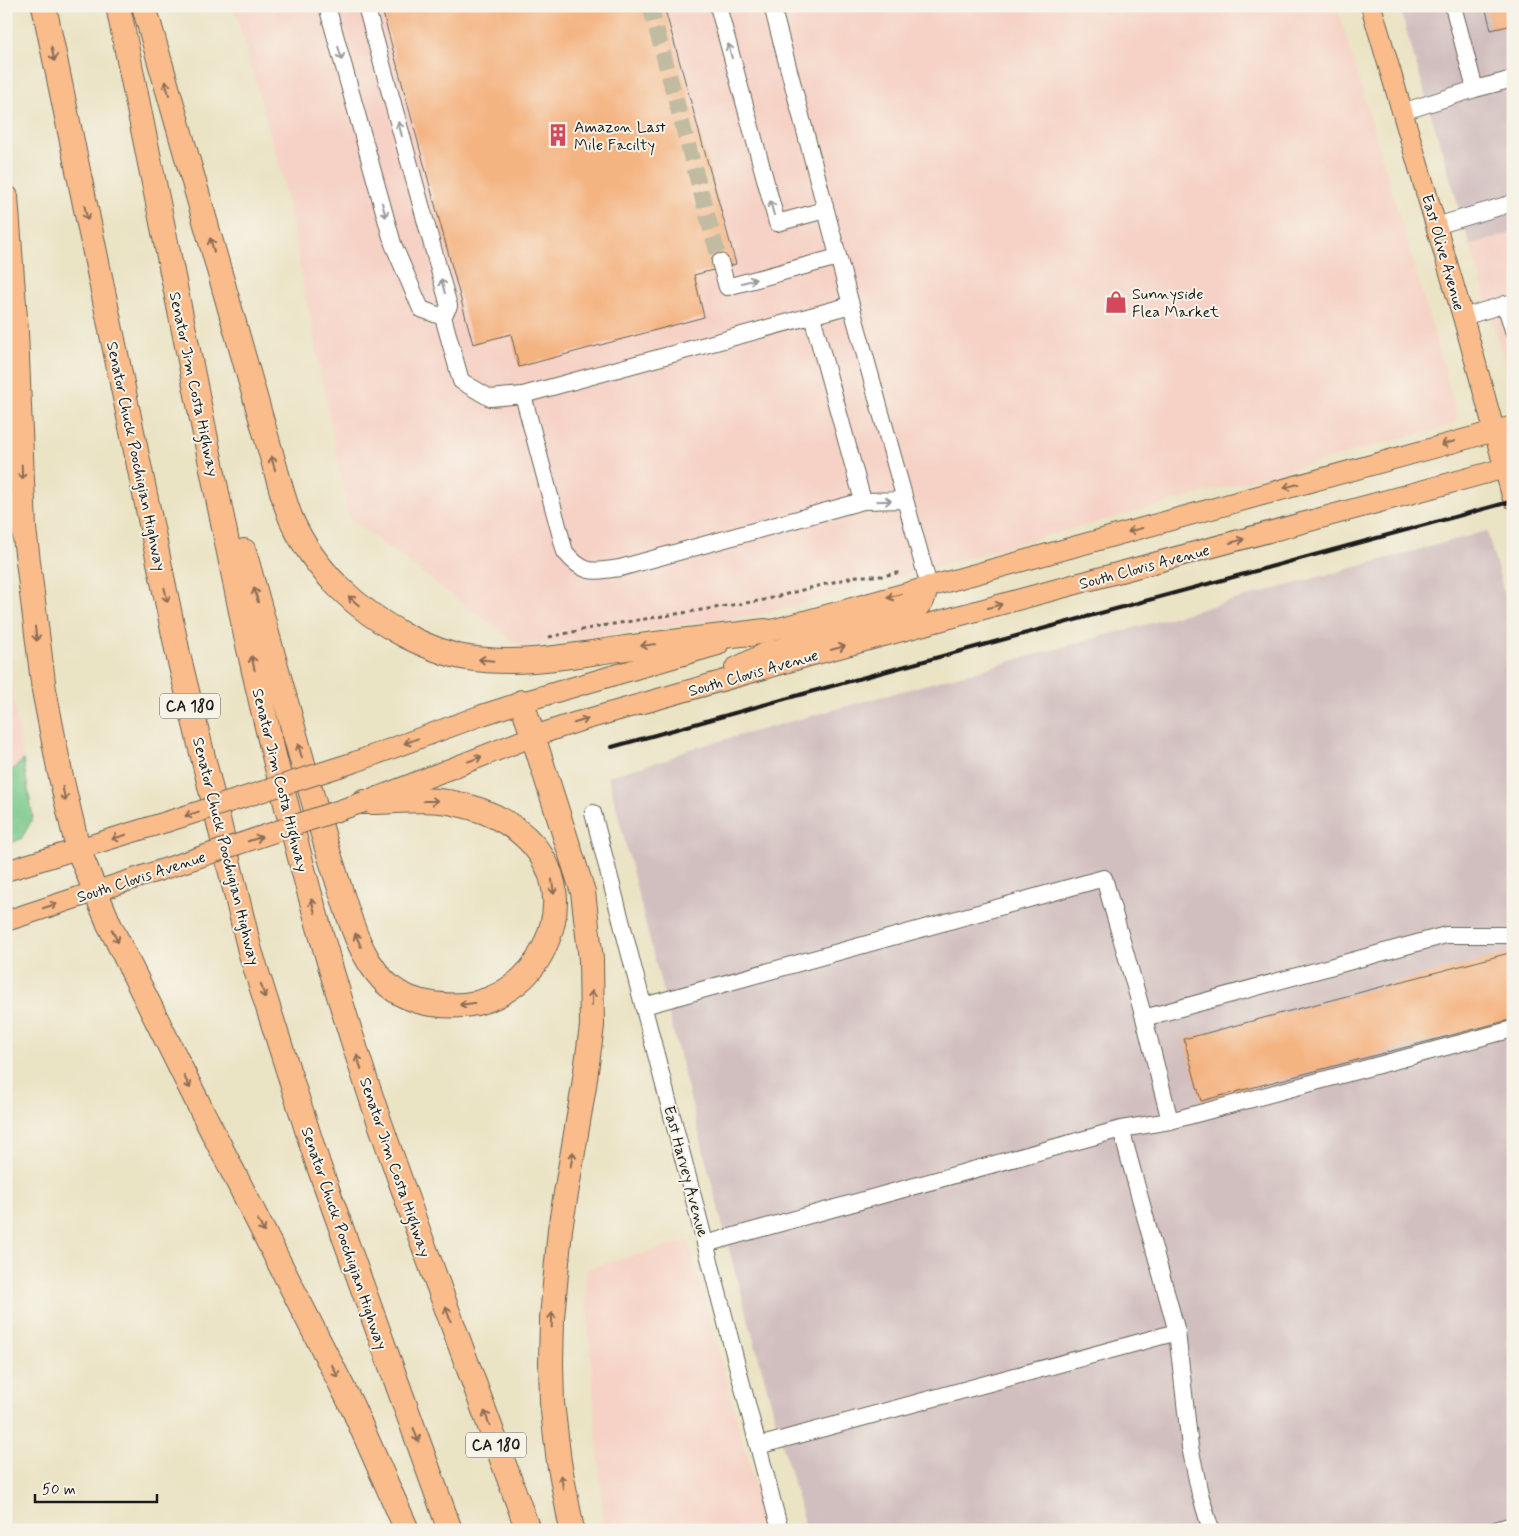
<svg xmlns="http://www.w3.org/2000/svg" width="1519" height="1536" font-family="Mynerve,sans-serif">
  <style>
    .built { fill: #f6d1c5 }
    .industrial { fill: #d1bfbf }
    .green { fill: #76c789; stroke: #497252 }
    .building { fill: #f4b482 }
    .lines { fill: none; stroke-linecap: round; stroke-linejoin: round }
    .minor-tunnel { stroke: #c1bba2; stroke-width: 16; stroke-dasharray: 16 8; stroke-linecap: butt }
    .minor-casing { stroke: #646257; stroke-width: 18 }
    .major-casing { stroke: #646257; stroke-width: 22 }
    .highway-casing { stroke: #646257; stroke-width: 26 }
    .path { stroke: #646257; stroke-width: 3; stroke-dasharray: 4 4; stroke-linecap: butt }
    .minor { stroke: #fff; stroke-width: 16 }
    .major { stroke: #fabc8b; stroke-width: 20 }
    .highway { stroke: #fabc8b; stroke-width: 24 }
    .rail { stroke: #1c1c1c; stroke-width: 4 }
    .major-bridge-casing { stroke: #646257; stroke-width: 22; stroke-linecap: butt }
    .major-bridge { stroke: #fabc8b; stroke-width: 20 }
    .oneway { stroke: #999 }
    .oneway2 { stroke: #8b6c54 }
    .labels { text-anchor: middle; stroke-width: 4; stroke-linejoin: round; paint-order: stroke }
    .shield { fill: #f7f3e8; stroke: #5e5c59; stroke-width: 1 }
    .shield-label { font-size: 15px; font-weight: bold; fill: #1c1c1c }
    .poi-label { font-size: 16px; fill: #1c1c1c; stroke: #f7f3e8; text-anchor: start }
    .street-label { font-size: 16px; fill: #1c1c1c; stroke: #f7f3e8 }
  </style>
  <rect width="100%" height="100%" fill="#f7f3e8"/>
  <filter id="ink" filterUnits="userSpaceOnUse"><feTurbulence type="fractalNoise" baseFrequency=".02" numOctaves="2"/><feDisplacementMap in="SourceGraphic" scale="10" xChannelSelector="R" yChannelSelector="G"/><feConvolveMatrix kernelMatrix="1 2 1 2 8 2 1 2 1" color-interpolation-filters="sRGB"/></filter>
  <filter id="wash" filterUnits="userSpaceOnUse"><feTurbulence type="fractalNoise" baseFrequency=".0096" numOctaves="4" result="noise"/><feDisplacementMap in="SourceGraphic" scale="20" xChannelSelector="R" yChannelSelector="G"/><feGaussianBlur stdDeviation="1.12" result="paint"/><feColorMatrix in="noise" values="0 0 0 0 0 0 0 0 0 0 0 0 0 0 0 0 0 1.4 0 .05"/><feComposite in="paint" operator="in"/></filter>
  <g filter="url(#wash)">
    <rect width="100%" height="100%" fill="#eae3c4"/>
    <path class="built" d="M234,6h1103l102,343 18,67 -1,6 -4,3 -695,190 -236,32 -172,-129 -66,-339z
      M1513,233v156l-43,-144z
      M6,671h2l3,15 12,74 -17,16z
      M688,1241l79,289h-163l-19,-251 2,-10z"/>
    <path class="industrial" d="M1399,6h114v227l-43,12z
      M1487,531l26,95v899l-17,5h-690l-82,-299 -116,-455 61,-17 14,-8z"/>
    <path class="green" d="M23,760l10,58 -12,21 -15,6v-69z"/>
    <g id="blocks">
      <path class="building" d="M381,6h283l72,258 -42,11 10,42 -185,50 -8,-33 -38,10z
        M1485,6h28v19l-22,5z
        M1513,952v67l-312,82 -17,-62z"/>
    </g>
  </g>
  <g filter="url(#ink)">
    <use href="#blocks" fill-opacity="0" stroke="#646257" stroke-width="1"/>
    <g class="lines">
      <path class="minor-tunnel" d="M650,6l70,256"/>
      <defs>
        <path id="minor" d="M327,6l66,238 28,65 22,8 6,-11 -83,-300
          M718,6l59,217 48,-13
          M772,6l79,299 78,281
          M1475,89l38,-10
          M1402,112l73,-23 -22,-83
          M1436,226l77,-23
          M720,262l7,25 111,-30
          M1505,304l8,26
          M812,316l51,185 -243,67c-27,4 -36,7 -55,-16l-42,-157 328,-90
          M443,317l18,64 29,17 33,-3
          M1463,317l50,-15
          M863,501l42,-1
          M593,813l187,717
          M1513,935h-67l-302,83 26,103 343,-92
          M644,1006l460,-128 40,140
          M1170,1121l-49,8 56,203 13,115 10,47 11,36
          M705,1244l416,-115
          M758,1446l419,-114
          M1496,1530l17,-5"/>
        <path id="major" d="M1371,6l92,311 50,182
          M750,636l763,-210
          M735,668l30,-15 153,-45 6,-7 5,-15
          M355,762l127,-47 40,-13 196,-57
          M373,799l161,-63 43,-14 229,-65 707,-191
          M6,871l160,-49
          M6,921l170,-56"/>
        <path id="highway" d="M44,6l134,648 72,297 68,213 132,366
          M118,6l128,630c32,143 68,284 113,424 18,58 40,116 60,173 36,99 72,198 109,297
          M144,6l138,486c3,10 6,20 10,29 23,50 65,89 112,114 20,10 42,20 64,23 51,8 101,-2 151,-9 49,-7 98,-12 147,-18
          M6,197l10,135 8,197 20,161 16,83 18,76 31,75 92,185 151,297 55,124
          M244,551c23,82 45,163 68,245 9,33 19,66 30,99 9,29 19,61 40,84 20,23 53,28 82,26 34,-3 66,-26 80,-57 34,-73 -15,-129 -86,-144 -30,-7 -63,-2 -94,-2
          M522,702l61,190 8,68 1,66 -8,60 -24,143 -8,89 -1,45 1,40 7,59 13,68"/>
      </defs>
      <use href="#minor" class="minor-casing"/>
      <use href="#major" class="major-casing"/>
      <use href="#highway" class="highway-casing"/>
      <path class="path" d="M549,637l52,-11 163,-26 93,-24h25l20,-4"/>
      <use href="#minor" class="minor"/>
      <use href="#major" class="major"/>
      <use href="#highway" class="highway"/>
      <path class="rail" d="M612,747l198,-55 703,-191"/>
      <defs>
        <path id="major-bridge" d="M166,822l189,-60
          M176,865l188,-63"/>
      </defs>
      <use href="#major-bridge" class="major-bridge-casing"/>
      <use href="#major-bridge" class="major-bridge"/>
    </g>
    <defs><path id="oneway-shaft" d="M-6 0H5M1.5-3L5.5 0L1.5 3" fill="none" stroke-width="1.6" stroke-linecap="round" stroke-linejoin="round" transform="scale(1.25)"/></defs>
    <g class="oneway">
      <use href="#oneway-shaft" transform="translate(730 51) rotate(-105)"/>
      <use href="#oneway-shaft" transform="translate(340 53) rotate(74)"/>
      <use href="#oneway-shaft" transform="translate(400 129) rotate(-105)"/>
      <use href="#oneway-shaft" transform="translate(772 208) rotate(-105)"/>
      <use href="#oneway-shaft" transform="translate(384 210) rotate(74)"/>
      <use href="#oneway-shaft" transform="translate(749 281) rotate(-15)"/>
      <use href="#oneway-shaft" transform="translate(443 286) rotate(-105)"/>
      <use href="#oneway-shaft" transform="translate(884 501) rotate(-2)"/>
    </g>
    <g class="oneway2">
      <use href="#oneway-shaft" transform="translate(53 54) rotate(78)"/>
      <use href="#oneway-shaft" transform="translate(167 88) rotate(-106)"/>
      <use href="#oneway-shaft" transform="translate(86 213) rotate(78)"/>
      <use href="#oneway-shaft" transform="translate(212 245) rotate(-106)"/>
      <use href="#oneway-shaft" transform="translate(1448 443) rotate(165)"/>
      <use href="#oneway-shaft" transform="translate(273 463) rotate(-107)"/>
      <use href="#oneway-shaft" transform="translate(22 472) rotate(88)"/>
      <use href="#oneway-shaft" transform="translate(1291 486) rotate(165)"/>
      <use href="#oneway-shaft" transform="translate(1135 530) rotate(165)"/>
      <use href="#oneway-shaft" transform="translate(1237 541) rotate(-15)"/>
      <use href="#oneway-shaft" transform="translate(166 595) rotate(78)"/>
      <use href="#oneway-shaft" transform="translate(256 595) rotate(-106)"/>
      <use href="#oneway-shaft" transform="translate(894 596) rotate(165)"/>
      <use href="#oneway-shaft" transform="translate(354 601) rotate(-139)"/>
      <use href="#oneway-shaft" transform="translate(995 606) rotate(-15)"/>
      <use href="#oneway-shaft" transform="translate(36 634) rotate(82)"/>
      <use href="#oneway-shaft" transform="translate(648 645) rotate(172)"/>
      <use href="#oneway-shaft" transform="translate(838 648) rotate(-15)"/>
      <use href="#oneway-shaft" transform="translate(486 660) rotate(-175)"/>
      <use href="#oneway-shaft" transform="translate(253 663) rotate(-103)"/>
      <use href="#oneway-shaft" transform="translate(581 721) rotate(-17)"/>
      <use href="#oneway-shaft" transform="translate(411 741) rotate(159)"/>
      <use href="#oneway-shaft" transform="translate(300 751) rotate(-106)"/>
      <use href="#oneway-shaft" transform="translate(475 759) rotate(-21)"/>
      <use href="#oneway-shaft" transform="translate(64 794) rotate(78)"/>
      <use href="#oneway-shaft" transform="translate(431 801)"/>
      <use href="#oneway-shaft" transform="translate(192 814) rotate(163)"/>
      <use href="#oneway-shaft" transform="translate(119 837) rotate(163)"/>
      <use href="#oneway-shaft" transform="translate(255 839) rotate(-18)"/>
      <use href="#oneway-shaft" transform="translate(553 887) rotate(82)"/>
      <use href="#oneway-shaft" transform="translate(50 906) rotate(-18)"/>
      <use href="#oneway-shaft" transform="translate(313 906) rotate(-105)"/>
      <use href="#oneway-shaft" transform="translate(115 936) rotate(64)"/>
      <use href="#oneway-shaft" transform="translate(358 940) rotate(-113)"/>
      <use href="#oneway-shaft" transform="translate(263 991) rotate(73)"/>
      <use href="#oneway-shaft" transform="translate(592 998) rotate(-89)"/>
      <use href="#oneway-shaft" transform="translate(467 1004) rotate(173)"/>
      <use href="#oneway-shaft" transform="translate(359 1062) rotate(-108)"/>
      <use href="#oneway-shaft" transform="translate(187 1082) rotate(64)"/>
      <use href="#oneway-shaft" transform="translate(572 1159) rotate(-80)"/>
      <use href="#oneway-shaft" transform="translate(261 1226) rotate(63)"/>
      <use href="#oneway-shaft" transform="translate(448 1314) rotate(-110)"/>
      <use href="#oneway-shaft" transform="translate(552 1320) rotate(-88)"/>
      <use href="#oneway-shaft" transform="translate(335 1371) rotate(63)"/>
      <use href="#oneway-shaft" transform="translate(487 1418) rotate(-110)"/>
      <use href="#oneway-shaft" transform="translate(416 1435) rotate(70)"/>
      <use href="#oneway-shaft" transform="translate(562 1482) rotate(-100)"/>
    </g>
  </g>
  <defs>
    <symbol id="building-bare" viewBox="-9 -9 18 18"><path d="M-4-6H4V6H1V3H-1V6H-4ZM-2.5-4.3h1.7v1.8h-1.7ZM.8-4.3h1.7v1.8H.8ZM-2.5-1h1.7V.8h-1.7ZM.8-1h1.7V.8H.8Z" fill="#d1495b" stroke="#f7f3e8" stroke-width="2.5" paint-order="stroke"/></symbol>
    <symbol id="shop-bare" viewBox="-9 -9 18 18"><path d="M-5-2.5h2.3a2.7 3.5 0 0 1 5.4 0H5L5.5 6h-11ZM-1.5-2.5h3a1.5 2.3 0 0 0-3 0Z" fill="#d1495b" stroke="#f7f3e8" stroke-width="2.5" paint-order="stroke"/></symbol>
  </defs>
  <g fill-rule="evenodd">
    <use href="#building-bare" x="542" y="119" width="32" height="32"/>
    <use href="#shop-bare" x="1100" y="286" width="32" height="32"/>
  </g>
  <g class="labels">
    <g class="shield">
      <rect x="160" y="693.5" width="60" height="25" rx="4"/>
      <rect x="466" y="1432.5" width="60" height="25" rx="4"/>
    </g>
    <g class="shield-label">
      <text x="190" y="711">CA 180</text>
      <text x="496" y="1450">CA 180</text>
    </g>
    <g class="poi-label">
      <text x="574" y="132">Amazon Last<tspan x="574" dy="18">Mile Facilty</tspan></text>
      <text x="1132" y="299">Sunnyside<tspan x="1132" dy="18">Flea Market</tspan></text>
    </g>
    <g class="street-label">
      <text transform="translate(1444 252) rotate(74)" y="6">East Olive Avenue</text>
      <text transform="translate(195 384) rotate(78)" y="6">Senator Jim Costa Highway</text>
      <text transform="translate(137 456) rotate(78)" y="6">Senator Chuck Poochigian Highway</text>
      <text transform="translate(1144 566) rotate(-15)" y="6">South Clovis Avenue</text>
      <text transform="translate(753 672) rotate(-16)" y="6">South Clovis Avenue</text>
      <text transform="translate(281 780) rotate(76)" y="6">Senator Jim Costa Highway</text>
      <text transform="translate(227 851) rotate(76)" y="6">Senator Chuck Poochigian Highway</text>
      <text transform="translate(141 876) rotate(-18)" y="6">South Clovis Avenue</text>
      <text transform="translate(396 1167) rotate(71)" y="6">Senator Jim Costa Highway</text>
      <text transform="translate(687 1171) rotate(75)" y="6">East Harvey Avenue</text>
      <text transform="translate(345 1238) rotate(71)" y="6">Senator Chuck Poochigian Highway</text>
    </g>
  </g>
  <rect width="1519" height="1536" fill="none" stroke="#f7f3e8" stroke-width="25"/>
  <path d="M35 1494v8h122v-8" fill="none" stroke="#1c1c1c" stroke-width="2.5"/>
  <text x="42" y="1494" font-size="15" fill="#1c1c1c" stroke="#f7f3e8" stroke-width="4" paint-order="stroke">50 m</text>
</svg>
